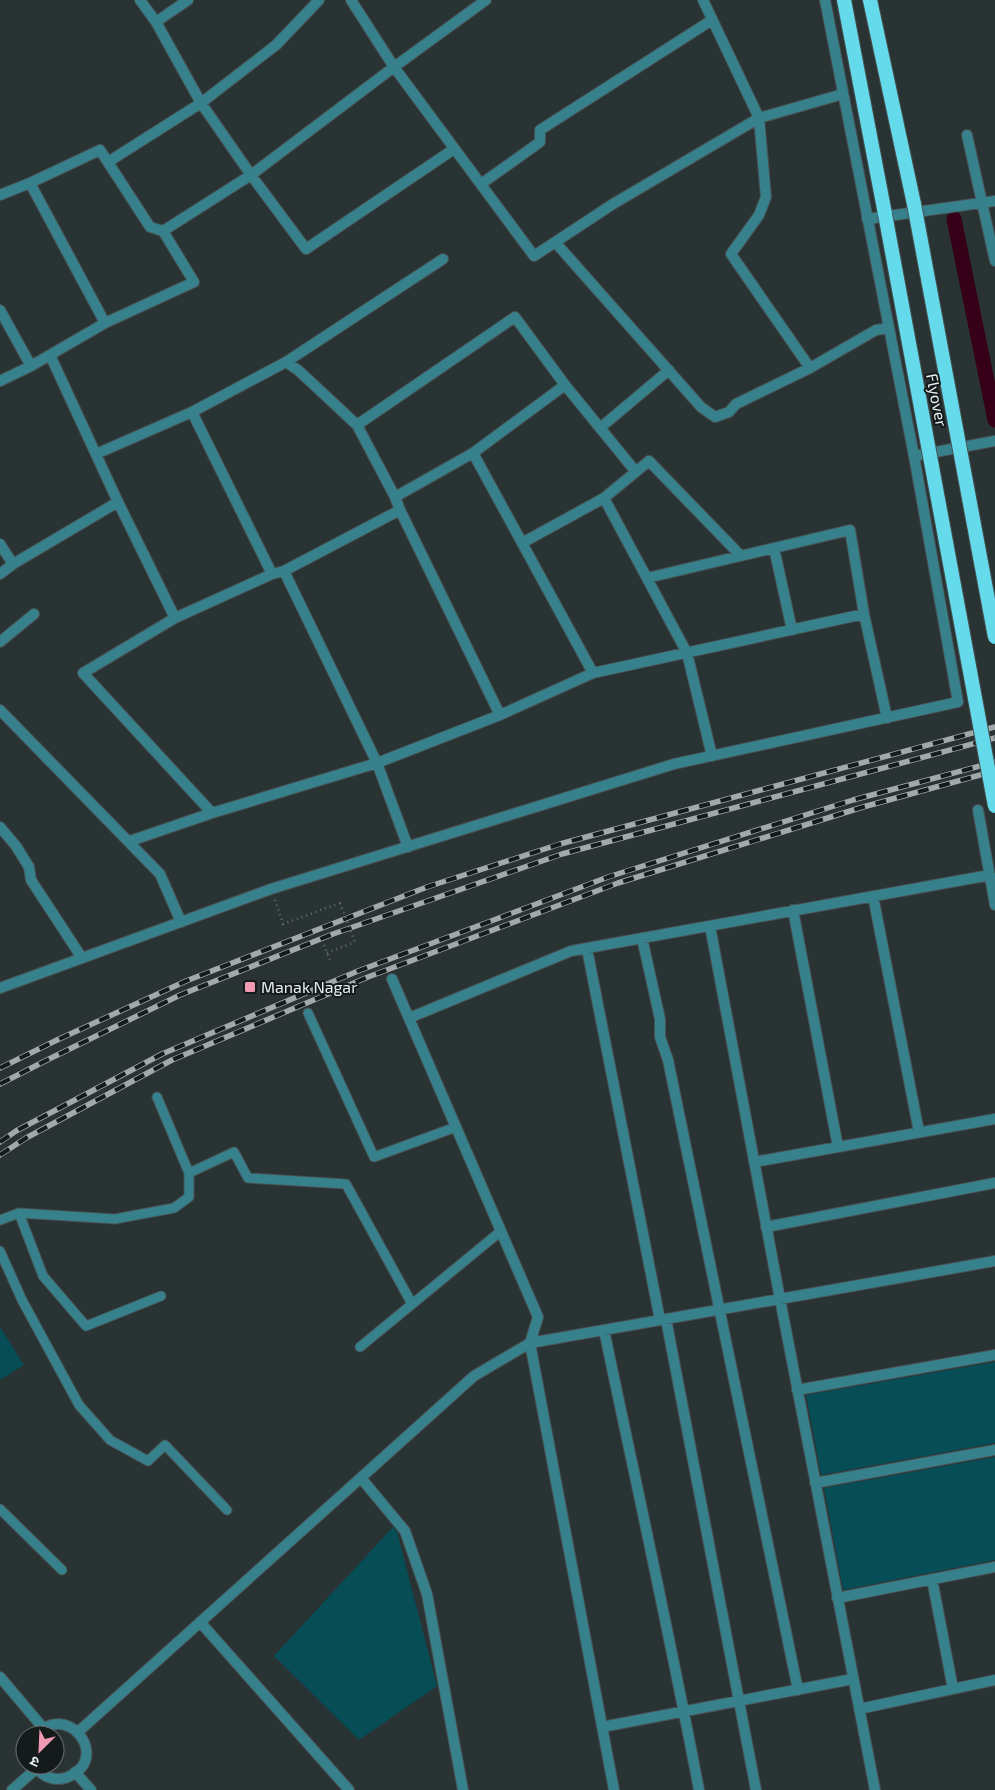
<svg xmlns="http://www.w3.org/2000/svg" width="995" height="1790" font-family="'Exo 2','Noto Sans Devanagari',sans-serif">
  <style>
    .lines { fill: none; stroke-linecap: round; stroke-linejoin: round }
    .canal { stroke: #360118; stroke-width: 15 }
    .building { fill: #074d56 }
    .service-casing { stroke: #485152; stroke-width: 11 }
    .minor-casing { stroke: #485152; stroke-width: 12 }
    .tertiary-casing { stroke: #485152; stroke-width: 12 }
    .trunk-casing { stroke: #485152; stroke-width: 16 }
    .path { stroke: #677071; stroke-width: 2.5; stroke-dasharray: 1 4; stroke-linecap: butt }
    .service { stroke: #37818d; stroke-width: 9 }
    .minor { stroke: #37818d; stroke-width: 10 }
    .tertiary { stroke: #37818d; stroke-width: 10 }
    .trunk { stroke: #64daeb; stroke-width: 14 }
    .rail-casing { stroke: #a2a9aa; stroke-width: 5.5 }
    .rail { stroke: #151a1a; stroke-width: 4; stroke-dasharray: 11; stroke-linecap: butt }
    .trunk-bridge-casing { stroke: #485152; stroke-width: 16; stroke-linecap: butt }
    .path-bridge { stroke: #677071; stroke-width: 2.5; stroke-dasharray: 1 4; stroke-linecap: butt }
    .trunk-bridge { stroke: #64daeb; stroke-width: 14 }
    .poi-dot { fill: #f09ab4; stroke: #151a1a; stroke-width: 2 }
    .labels { text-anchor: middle; stroke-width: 4; stroke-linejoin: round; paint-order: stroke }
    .street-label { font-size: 16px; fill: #e8eeef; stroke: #151a1a }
    .poi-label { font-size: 16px; fill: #e8eeef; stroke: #151a1a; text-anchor: start }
  </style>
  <rect width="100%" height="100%" fill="#293334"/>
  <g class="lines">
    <path class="canal" d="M954,219l41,201"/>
  </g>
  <path class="building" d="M0,1327l24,38 -24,15z
    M995,1362v81l-174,32 -15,-80z
    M995,1457v103l-152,30 -19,-102z
    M393,1527l4,5 40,154 -78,54 -85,-84z"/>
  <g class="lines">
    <defs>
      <path id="service" d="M308,1013l66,144 82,-30
        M189,1173l45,-21 14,26 98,6 66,120
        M19,1213l24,63 43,50 75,-30
        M0,1220l19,-7 96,6 59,-11 15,-11v-24l-32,-76
        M0,1251l22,49 57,105 31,35 38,21 17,-16 62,65
        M360,1347l141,-116
        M0,1509l62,61"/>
      <path id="minor" d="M140,0l16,22 45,81 75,-58 43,-45
        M351,0l43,67 92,-67
        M703,0l56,118 7,79 -7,18 -28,39 79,114
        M156,22l32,-22
        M967,135l28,126
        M454,149l-148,100 -55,-74 143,-108c47,63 93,126 140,189l79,-52 146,-86 84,-24
        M108,162l93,-59 50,72 -88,56
        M30,183l70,-33 50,77 13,4 31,51 -89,41
        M481,184l59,-42v-12l172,-110
        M0,195l30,-12 75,140 -74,43
        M867,219l128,-18
        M555,242l146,165 14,10 14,-5 7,-8 74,-36 66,-38 13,-2
        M0,310l31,56 -31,15
        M50,355l68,147 57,116
        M286,362l157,-103
        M192,412l80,162
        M357,425l158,-108 50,68
        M600,428l69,-58
        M473,453l92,-68 71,87
        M96,454l96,-42 94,-50 12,8 59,55 38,72 5,13 100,205 -123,48 -165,50 -82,28
        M395,497l78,-44 120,220 -93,42
        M604,498l45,-37 92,95
        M522,543l82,-45 83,155 25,103
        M0,544l13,20 -13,10
        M774,548l18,82
        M13,564l105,-62
        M284,571l116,-61
        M647,578l203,-48 14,84 23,104
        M0,642l34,-28
        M593,673l271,-59
        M0,710l160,164 21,48
        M978,810l17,95
        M212,813l-129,-140 92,-55 97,-44 12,-3 93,192 31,84
        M0,827l16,19 13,21 2,13 51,78
        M873,896l46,236
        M793,910l45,237
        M710,926l70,373 95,491
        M642,938l18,81v18l8,23 130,630
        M587,949l73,371
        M392,979l146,338 -8,26 84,447
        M409,1018l162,-67 419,-76
        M754,1162l241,-43
        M766,1227l229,-44
        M666,1319l90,471
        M604,1330c32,153 66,306 95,460
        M797,1390l198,-35
        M361,1478l44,53 22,63 36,196
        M815,1483l180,-33
        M932,1579l21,110
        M837,1598l158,-31
        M200,1622l149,168
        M0,1677l44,52
        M859,1709l136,-29
        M602,1727l251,-48
        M78,1732l396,-356 56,-33 465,-82
        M35,1765c4,8 13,14 22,14 8,0 12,-2 18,-6 32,-21 -10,-71 -38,-38
        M75,1772l16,18
        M12,1790l25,-22"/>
      <path id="tertiary" d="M914,456l81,-15
        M0,988l271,-99 403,-125 284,-62 -44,-246 -89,-456"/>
      <path id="trunk" d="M844,0l41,214
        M870,0l44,204"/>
    </defs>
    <use href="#service" class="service-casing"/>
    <use href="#minor" class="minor-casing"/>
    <use href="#tertiary" class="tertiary-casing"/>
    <use href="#trunk" class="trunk-casing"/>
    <path class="path" d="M275,900l8,24 57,-21
      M324,945l7,18
      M327,953l28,-11"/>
    <use href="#service" class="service"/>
    <use href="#minor" class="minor"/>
    <use href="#tertiary" class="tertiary"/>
    <use href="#trunk" class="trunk"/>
    <defs>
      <path id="rail" d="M0,1068l57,-28 129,-59 241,-94 133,-43 435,-117
        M0,1084l47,-24 133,-65 153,-61 229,-80 433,-116
        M0,1142l16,-11 146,-77 196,-83 250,-94 245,-77 142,-38
        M0,1155l26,-17 146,-78 196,-83 250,-94 245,-76 132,-36"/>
    </defs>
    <use href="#rail" class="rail-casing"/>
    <use href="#rail" class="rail"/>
    <defs>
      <path id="trunk-bridge" d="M914,204l81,433
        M885,214l110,592"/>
    </defs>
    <use href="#trunk-bridge" class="trunk-bridge-casing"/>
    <path class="path-bridge" d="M340,903l15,39"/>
    <use href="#trunk-bridge" class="trunk-bridge"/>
  </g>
  <rect class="poi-dot" x="244" y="981" width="12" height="12" rx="2.5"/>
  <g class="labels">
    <g class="street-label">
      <text transform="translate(937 400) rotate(79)" y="6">Flyover</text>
    </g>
    <g class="poi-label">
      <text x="261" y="993">Manak Nagar</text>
    </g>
  </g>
  <g transform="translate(40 1750) rotate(204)"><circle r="24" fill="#151a1a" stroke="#696f6f"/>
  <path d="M0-4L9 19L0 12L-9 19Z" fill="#f09ab4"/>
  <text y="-8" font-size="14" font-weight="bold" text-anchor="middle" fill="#e8eeef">उ</text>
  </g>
</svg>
